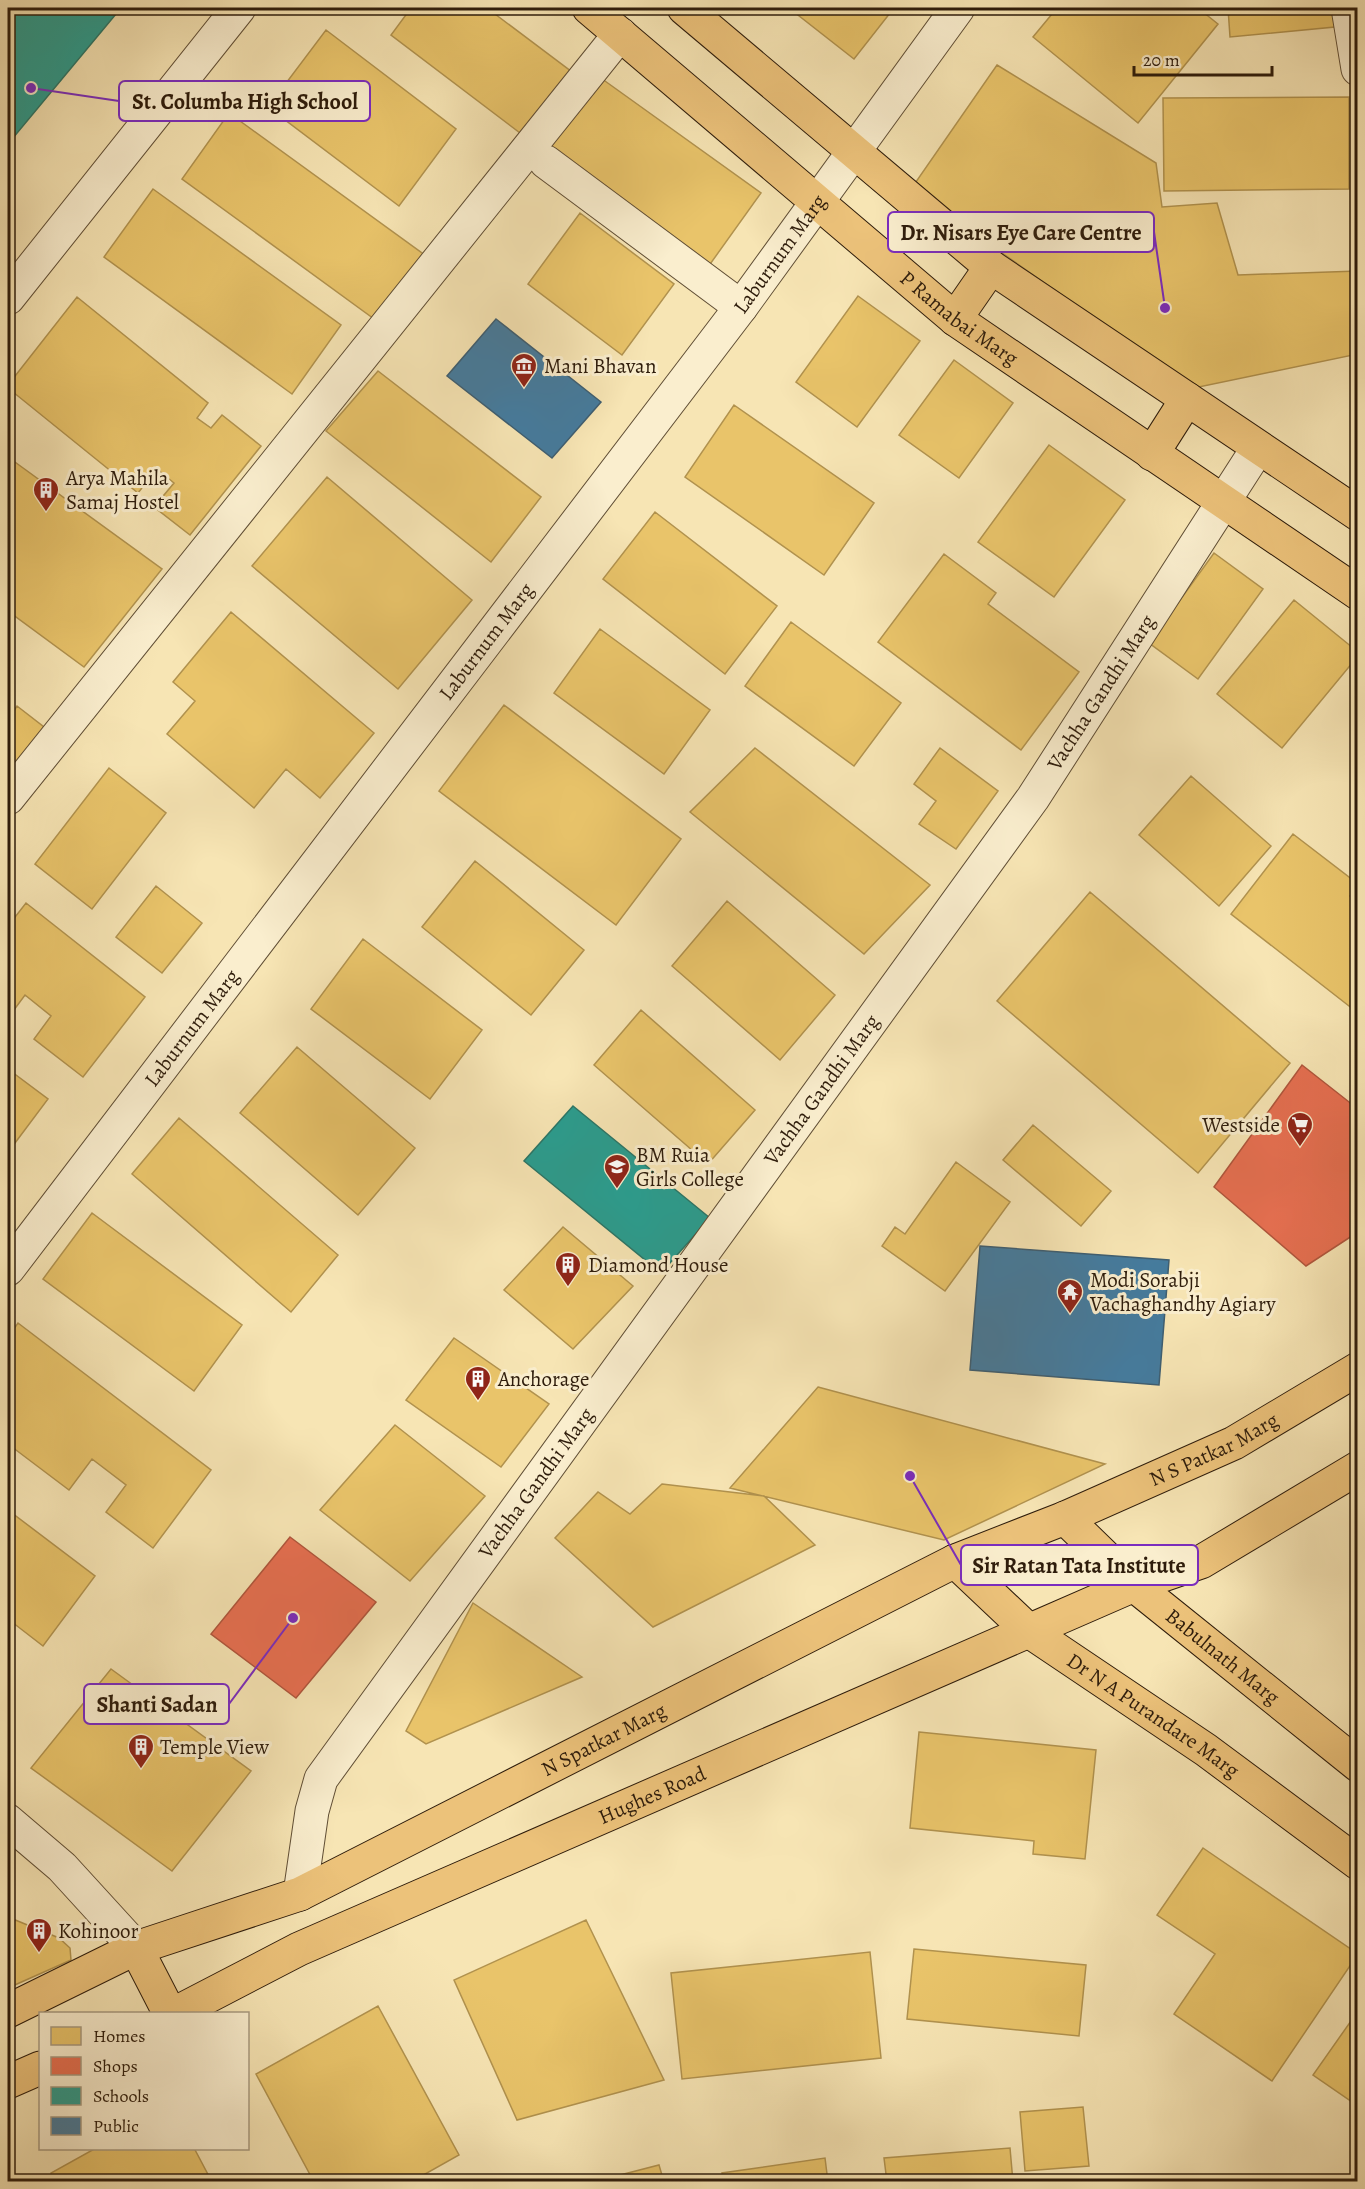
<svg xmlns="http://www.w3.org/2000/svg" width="1365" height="2189" font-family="Alegreya,serif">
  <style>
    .homes { fill: #e9c46a; stroke: #b1924e; stroke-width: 1.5 }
    .shops { fill: #e76f51; stroke: #b0563c; stroke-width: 1.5 }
    .schools { fill: #2a9d8f; stroke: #2b7667; stroke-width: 1.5 }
    .public { fill: #457b9d; stroke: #3e5e71; stroke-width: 1.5 }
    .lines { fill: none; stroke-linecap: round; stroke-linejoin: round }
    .minor-casing { stroke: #604e35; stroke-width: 35 }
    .major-casing { stroke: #2e1c0b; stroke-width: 35 }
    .minor { stroke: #faeece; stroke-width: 33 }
    .major { stroke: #ecc27a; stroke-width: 33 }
    .labels { text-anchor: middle; stroke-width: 6; stroke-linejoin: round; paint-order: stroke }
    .street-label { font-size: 21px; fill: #2e1c0b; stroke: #faeece }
    .poi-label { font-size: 21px; fill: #2e1c0b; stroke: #faeece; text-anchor: start }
    .leader { fill: none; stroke: #7b2cbf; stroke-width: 2 }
    .callout-dot { fill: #7b2cbf; stroke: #faeece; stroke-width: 2 }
    .callout { fill: #faeece; stroke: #7b2cbf; stroke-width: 2 }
    .callout-label { font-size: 22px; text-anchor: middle; font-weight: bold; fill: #2e1c0b }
  </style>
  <rect width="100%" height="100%" fill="#f7e5b4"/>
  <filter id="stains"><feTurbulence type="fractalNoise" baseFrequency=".00333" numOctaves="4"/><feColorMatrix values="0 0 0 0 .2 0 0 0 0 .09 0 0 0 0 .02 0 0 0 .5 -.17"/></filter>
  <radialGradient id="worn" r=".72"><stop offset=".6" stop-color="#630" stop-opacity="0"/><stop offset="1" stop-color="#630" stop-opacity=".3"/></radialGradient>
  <path class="homes" d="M411,8h76l85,64 -48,64 -133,-101z
    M789,8h105l-40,51z
    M1057,8h141l20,16 -80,99 -105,-86z
    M1228,8h110l7,18 -115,11z
    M326,30l130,99 -57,77 -131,-99z
    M997,65l159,98 6,44 55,-4 21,72 120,-4v83l-164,34 -283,-199z
    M598,76l163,117 -53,74 -163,-117z
    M1349,97v92l-185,2 -1,-93z
    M229,113l200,145 -48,66 -199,-145z
    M153,189l188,136 -49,69 -188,-137z
    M580,213l94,71 -52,71 -94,-71z
    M858,296l62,45 -63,86 -61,-45z
    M77,297l131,106 -11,15 14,10 11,-13 39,31 -71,89 -36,-28 20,-24 -17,-14 -19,24 -130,-105v-3z
    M954,360l59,43 -54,75 -60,-43z
    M378,371l163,126 -50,65 -165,-131z
    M734,405l140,98 -50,72 -139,-98z
    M1049,445l76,55 -71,97 -76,-55z
    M8,457l154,112 -78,98 -76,-56z
    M327,477l145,123 -74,89 -146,-123z
    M655,512l122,94 -52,68 -122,-95z
    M1214,553l49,36 -65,90 -49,-36z
    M944,554l52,39 -8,11 91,68 -58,78 -143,-108z
    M1294,600l64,52v4l-76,92 -65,-54z
    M231,612l143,121 -54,65 -34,-29 -32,39 -87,-74 28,-33 -22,-19z
    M791,622l110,81 -47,63 -109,-80z
    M600,629l110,81 -46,64 -110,-81z
    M504,705l177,134 -65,86 -177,-134z
    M17,706l36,28 -45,61v-75z
    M755,748l175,137 -66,69 -174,-142z
    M940,748l58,43 -42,58 -37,-25 17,-23 -22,-17z
    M109,768l57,45 -74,96 -57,-45z
    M1191,776l80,70 -52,60 -80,-71z
    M1293,834l65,50 -8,12 8,6v111l-127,-99z
    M475,861l109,89 -53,65 -109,-88z
    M156,886l46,37 -40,50 -46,-36z
    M1090,892l200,171 -92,110 -201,-172z
    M727,901l108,94 -55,65 -108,-94z
    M26,903l119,94 -62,80 -49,-38 17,-23 -26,-21 -17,23v-92z
    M363,939l119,91 -52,69 -119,-90z
    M641,1010l114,100 -47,54 -114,-99z
    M297,1047l118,101 -57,67 -118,-102z
    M8,1069l40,30 -39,52 -1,-1z
    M179,1118l159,137 -47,57 -159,-138z
    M1033,1125l78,66 -30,35 -78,-66z
    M956,1162l54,40 -65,89 -63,-45 13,-19 10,7z
    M92,1213l150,112 -48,66 -151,-112z
    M563,1227l70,59 -60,63 -69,-59z
    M18,1323l193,147 -58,78 -47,-36 20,-27 -34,-26 -23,31 -61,-46v-107z
    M454,1338l95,66 -48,63 -95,-67z
    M818,1387l287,77 -161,76 -214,-52z
    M395,1425l90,71 -75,85 -90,-71z
    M662,1484l102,12 51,49 -162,82 -98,-89 43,-46 32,22z
    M8,1510l87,66 -52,70 -35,-27z
    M473,1603l109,74 -156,67 -20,-13z
    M111,1669l140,102 -79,100 -141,-103z
    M919,1732l177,18 -11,109 -52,-5 1,-13 -124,-13z
    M1203,1848l155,106 -86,127 -98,-67 41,-60 -58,-39z
    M8,1917l51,21 11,10 1,12 -63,28z
    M586,1920l78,160 -147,40 -63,-140z
    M914,1949l172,16 -7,71 -172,-17z
    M870,1952l11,106 -199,21 -11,-106z
    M378,2006l81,149 -48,27h-97l-58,-108z
    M1358,2011v95l-45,-31z
    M1083,2107l6,59 -64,5 -5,-59z
    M96,2148h98l18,34h-157l-4,-9z
    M1010,2148l3,34h-126l-3,-24z
    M825,2158l3,24h-104l-2,-9z
    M659,2165l5,17h-71z"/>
  <path class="shops" d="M1302,1065l56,44v123l-52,34 -92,-79z
    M290,1537l86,65 -80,96 -85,-64z"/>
  <path class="schools" d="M8,8h113l-113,136z
    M573,1106l137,112 -49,55 -137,-112z"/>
  <path class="public" d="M496,319l105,83 -49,56 -105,-82z
    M980,1246l189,14 -10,125 -189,-15z"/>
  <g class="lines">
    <defs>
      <g id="minor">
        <path d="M1348,8l10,61"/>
        <path d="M546,162l195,145"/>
        <path d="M8,298l231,-290"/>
        <path d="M8,798l612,-764"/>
        <path id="s1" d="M8,1269l733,-962 217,-299"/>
        <path d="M8,1821l54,46 74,81"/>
        <path id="s2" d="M300,1894l12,-83 9,-32 712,-981 225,-350"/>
      </g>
      <g id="major">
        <path id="s3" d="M589,8l366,311 403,274"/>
        <path d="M684,8l307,259 367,247"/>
        <path d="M955,319l36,-52"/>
        <path d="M1152,454l35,-55"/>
        <path id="s4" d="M1065,1518l69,67 224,180"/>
        <path id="s5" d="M955,1561l74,70 177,119 152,113"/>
        <path d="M136,1948l34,66"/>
        <path id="s6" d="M8,2011l128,-63 164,-54 655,-333 110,-43 169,-75 124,-74"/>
        <path id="s7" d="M174,2014l125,-65 835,-364 67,-23 157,-94"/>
        <path d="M8,2082l32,-14"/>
      </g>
    </defs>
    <use href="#minor" class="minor-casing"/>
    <use href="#major" class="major-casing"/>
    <use href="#minor" class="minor"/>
    <use href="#major" class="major"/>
  </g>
  <defs>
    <symbol id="museum-pin" viewBox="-11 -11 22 30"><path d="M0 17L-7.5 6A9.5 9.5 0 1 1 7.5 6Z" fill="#8f2418" stroke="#faeece"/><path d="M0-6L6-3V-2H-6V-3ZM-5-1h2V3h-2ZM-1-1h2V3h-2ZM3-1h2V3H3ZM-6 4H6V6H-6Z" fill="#fff"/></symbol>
    <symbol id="building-pin" viewBox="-11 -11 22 30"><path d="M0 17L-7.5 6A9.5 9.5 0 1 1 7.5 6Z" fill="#8f2418" stroke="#faeece"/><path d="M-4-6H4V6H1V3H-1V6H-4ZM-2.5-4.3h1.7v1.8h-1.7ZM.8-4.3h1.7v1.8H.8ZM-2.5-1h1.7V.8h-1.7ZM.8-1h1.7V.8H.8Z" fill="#fff"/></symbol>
    <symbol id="supermarket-pin" viewBox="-11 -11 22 30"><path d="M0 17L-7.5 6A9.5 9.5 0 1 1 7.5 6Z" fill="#8f2418" stroke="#faeece"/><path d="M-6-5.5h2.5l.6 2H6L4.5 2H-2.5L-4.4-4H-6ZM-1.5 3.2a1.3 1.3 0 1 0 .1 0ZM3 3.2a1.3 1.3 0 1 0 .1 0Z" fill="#fff"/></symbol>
    <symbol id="school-pin" viewBox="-11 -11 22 30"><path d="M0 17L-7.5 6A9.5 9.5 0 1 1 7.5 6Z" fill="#8f2418" stroke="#faeece"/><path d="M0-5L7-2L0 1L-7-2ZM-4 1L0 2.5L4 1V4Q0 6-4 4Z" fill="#fff"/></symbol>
    <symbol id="temple-pin" viewBox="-11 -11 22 30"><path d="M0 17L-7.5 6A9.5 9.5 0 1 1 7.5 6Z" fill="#8f2418" stroke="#faeece"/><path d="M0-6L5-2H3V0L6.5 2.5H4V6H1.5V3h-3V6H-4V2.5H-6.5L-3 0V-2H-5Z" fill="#fff"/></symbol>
  </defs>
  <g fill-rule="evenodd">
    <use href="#museum-pin" x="509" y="351" width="30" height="40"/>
    <use href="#building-pin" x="31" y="475" width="30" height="40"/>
    <use href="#supermarket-pin" x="1285" y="1110" width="30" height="40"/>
    <use href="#school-pin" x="602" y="1152" width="30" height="40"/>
    <use href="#building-pin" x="553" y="1250" width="30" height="40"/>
    <use href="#temple-pin" x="1055" y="1277" width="30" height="40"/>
    <use href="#building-pin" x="463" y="1364" width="30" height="40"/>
    <use href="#building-pin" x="126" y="1732" width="30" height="40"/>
    <use href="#building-pin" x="24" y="1916" width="30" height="40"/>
  </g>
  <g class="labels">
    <g class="street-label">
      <text dy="7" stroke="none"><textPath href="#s1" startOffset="1275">Laburnum Marg</textPath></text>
      <text dy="7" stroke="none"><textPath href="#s3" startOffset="483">P Ramabai Marg</textPath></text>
      <text dy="7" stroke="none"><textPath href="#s1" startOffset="789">Laburnum Marg</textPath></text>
      <text dy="7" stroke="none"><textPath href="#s2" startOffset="1455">Vachha Gandhi Marg</textPath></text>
      <text dy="7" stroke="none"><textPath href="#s1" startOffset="303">Laburnum Marg</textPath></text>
      <text dy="7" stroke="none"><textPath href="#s2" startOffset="969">Vachha Gandhi Marg</textPath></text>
      <text dy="7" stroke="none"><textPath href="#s6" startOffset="1332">N S Patkar Marg</textPath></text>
      <text dy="7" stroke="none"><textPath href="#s2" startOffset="483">Vachha Gandhi Marg</textPath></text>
      <text dy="7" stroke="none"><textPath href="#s4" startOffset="210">Babulnath Marg</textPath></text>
      <text dy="7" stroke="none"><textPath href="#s5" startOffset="252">Dr N A Purandare Marg</textPath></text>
      <text dy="7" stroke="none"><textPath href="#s6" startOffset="656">N Spatkar Marg</textPath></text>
      <text dy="7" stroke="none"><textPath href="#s7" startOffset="526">Hughes Road</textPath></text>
    </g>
    <g class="poi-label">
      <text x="544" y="373">Mani Bhavan</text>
      <text x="66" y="485">Arya Mahila<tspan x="66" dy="24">Samaj Hostel</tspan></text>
      <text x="1280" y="1132" text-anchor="end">Westside</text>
      <text x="636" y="1162">BM Ruia<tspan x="636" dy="24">Girls College</tspan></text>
      <text x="588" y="1272">Diamond House</text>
      <text x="1090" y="1287">Modi Sorabji<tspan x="1090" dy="24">Vachaghandhy Agiary</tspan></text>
      <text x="498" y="1386">Anchorage</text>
      <text x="160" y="1754">Temple View</text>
      <text x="58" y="1938">Kohinoor</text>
    </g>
  </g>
  <path class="leader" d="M31 88L119 101M1165 308L1154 232M910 1476L961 1565M293 1618L229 1704"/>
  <g class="callout-dot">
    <circle cx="31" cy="88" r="6"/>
    <circle cx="1165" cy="308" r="6"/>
    <circle cx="910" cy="1476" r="6"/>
    <circle cx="293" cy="1618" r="6"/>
  </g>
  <g class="callout">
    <rect x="119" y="81" width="251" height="40" rx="6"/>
    <rect x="888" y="212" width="266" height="40" rx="6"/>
    <rect x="961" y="1545" width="237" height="40" rx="6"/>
    <rect x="84" y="1684" width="145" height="40" rx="6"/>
  </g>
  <g class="callout-label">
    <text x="245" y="109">St. Columba High School</text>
    <text x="1021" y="240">Dr. Nisars Eye Care Centre</text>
    <text x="1079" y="1573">Sir Ratan Tata Institute</text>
    <text x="157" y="1712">Shanti Sadan</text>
  </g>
  <rect width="1365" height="2189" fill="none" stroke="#f7e5b4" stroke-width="30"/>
  <rect x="9" y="9" width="1347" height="2171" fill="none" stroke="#2e1c0b" stroke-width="3"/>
  <rect x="15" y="15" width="1335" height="2159" fill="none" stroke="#2e1c0b" stroke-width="1.5"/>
  <rect x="39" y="2012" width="210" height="138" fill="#faeece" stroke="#a89a80" stroke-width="1.5"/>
  <rect x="51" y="2027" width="30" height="18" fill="#e9c46a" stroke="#a89a80" stroke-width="1.5"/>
  <text x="93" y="2042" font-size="18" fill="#2e1c0b">Homes</text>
  <rect x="51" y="2057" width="30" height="18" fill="#e76f51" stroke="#a89a80" stroke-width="1.5"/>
  <text x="93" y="2072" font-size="18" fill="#2e1c0b">Shops</text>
  <rect x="51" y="2087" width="30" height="18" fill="#2a9d8f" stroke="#a89a80" stroke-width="1.5"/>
  <text x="93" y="2102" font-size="18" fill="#2e1c0b">Schools</text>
  <rect x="51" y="2117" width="30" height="18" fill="#457b9d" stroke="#a89a80" stroke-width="1.5"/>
  <text x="93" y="2132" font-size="18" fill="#2e1c0b">Public</text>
  <path d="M1134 66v9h138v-9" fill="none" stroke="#2e1c0b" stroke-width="3"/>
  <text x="1143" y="66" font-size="18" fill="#2e1c0b" stroke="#faeece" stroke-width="4.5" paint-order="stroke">20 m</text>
  <rect width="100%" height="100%" filter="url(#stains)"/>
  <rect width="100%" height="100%" fill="url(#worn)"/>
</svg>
